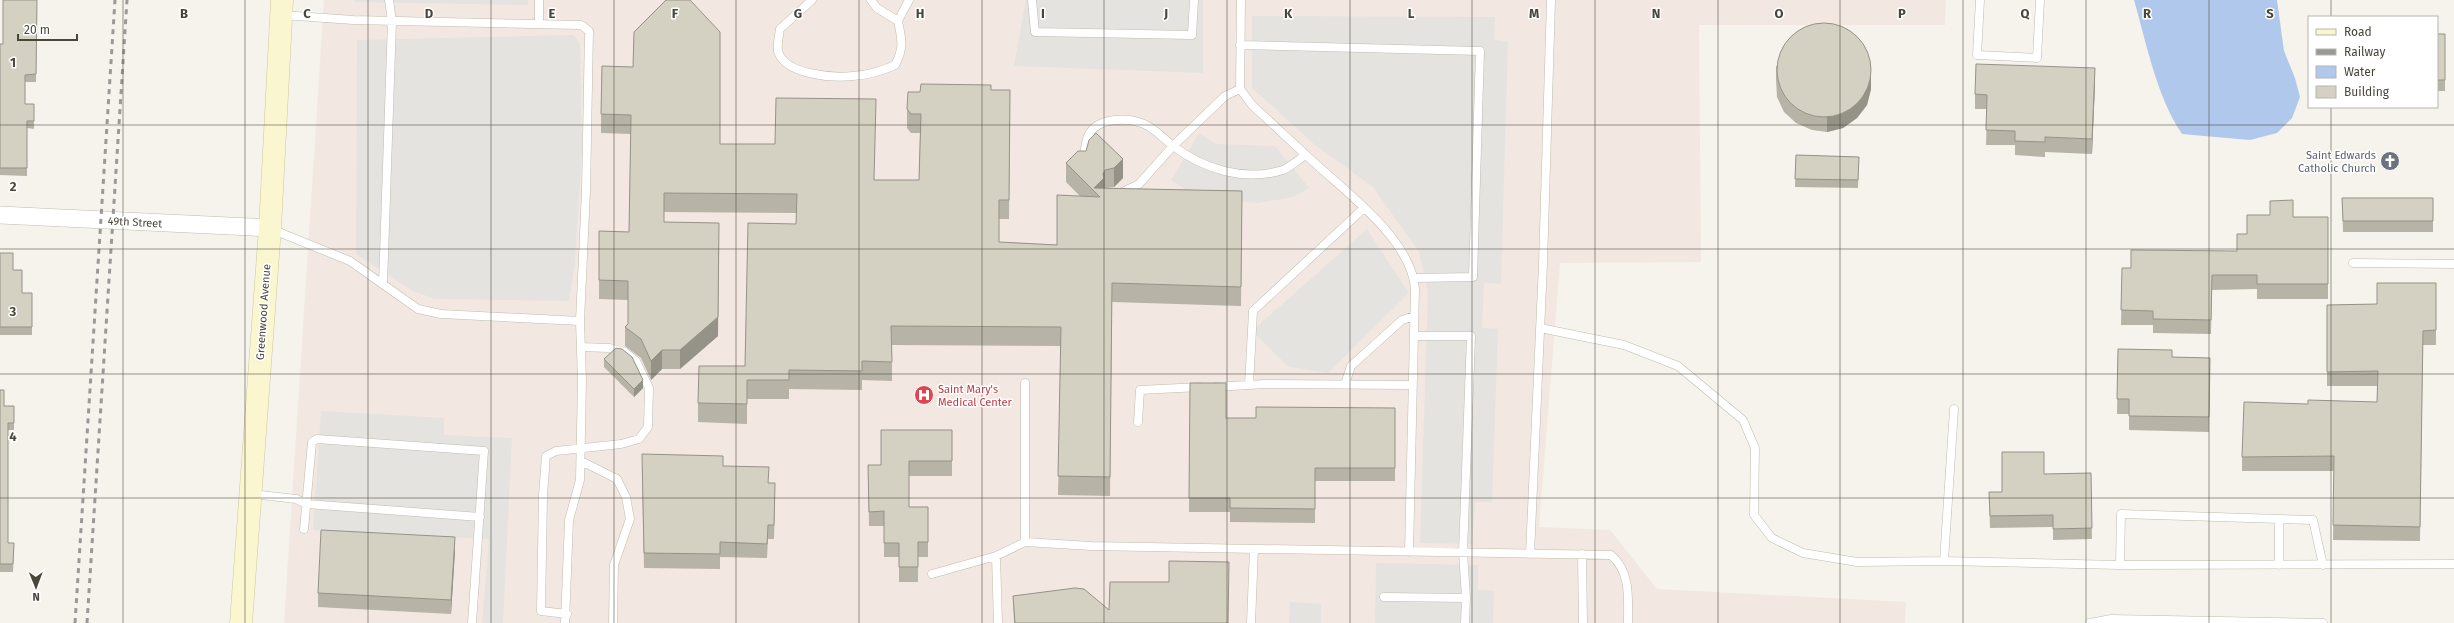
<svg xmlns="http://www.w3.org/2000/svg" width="2454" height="623" font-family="'Fira Sans',sans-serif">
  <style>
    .medical { fill: #f3e7e1 }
    .parking { fill: #e4e3e0 }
    .water { fill: #afc8eb }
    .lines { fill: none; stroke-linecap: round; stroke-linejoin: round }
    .service-casing { stroke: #bfbcaf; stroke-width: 9 }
    .minor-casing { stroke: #bfbcaf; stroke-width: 18 }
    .secondary-casing { stroke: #cdc89e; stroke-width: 23 }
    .service { stroke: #fff; stroke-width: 8 }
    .minor { stroke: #fff; stroke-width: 17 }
    .secondary { stroke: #faf7d0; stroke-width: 22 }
    .rail { stroke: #999; stroke-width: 3; stroke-dasharray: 5 5; stroke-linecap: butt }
    .wall { fill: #b7b4a7 }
    .shaded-wall { fill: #959288 }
    .building { fill: #d5d1c2; stroke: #959288 }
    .grid { fill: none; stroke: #48453a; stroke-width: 1; stroke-opacity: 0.55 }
    .labels { text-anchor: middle; stroke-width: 3; stroke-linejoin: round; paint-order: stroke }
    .worship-label { font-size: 11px; fill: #5b616d; stroke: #fff; text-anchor: end }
    .street-label { font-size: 11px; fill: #48453a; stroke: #fff }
    .health-label { font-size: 11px; fill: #be3a42; stroke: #fff; text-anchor: start }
    .grid-label { font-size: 13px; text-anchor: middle; font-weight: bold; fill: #48453a; stroke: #fff; stroke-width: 3; stroke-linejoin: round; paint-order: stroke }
  </style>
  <rect width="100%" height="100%" fill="#f5f3ec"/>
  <path class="medical" d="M324,0h1622l-1,25h-246l2,237 -141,1 -21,264 71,3 47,59 249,13 -1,21h-1621z"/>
  <path class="parking" d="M355,0h173v5l-173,-3z
    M1026,0h177v73l-189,-7z
    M1252,16l243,1 -1,23 14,2 -7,242 -17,-1 -2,45 16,1 -6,173h-17l-3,42 -52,-1 8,-251 -9,-40 -46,-65 -58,-42 -63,-57z
    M573,35l7,8 2,104 -7,116 -6,38 -134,-2 -22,-8 -57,-37 1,-214z
    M1199,133l17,11 59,2 34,42 -16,9 -35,6 -62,-7 -25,-16z
    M1367,229l42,64 -81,80 -39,-6 -37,-36z
    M321,411l123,7v17l68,3 -9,185h-21l7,-84 -176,-9z
    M1376,563l102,2v25l16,1 -1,32h-118z
    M1290,602l31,2v19h-32z"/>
  <path class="water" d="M2134,0h143l7,51 11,27 5,19 -8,21 -15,15 -27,7 -68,-6c-26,-39 -35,-89 -48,-134z"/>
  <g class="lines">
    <defs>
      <path id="service" d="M812,0l-32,29c-1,7 -3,15 -2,22 6,24 56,27 75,25 15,-1 29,-5 42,-11 9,-16 7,-26 3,-44l-21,-13 -6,-8
        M1032,0l3,32 157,3 2,-35
        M1241,0l-1,89 13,17c22,20 43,40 65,60 33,30 94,76 97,123l-6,263
        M1980,0l-3,55 60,3 3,-58
        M282,15l71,5 228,5 8,6 -3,160 -6,130 2,60 -2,99 -11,40 -4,103
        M898,21l11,-21
        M539,24v-24
        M1240,45l240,6 -7,226 -59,1
        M1240,89l-15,7 -52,50c31,23 71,36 110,24 7,-3 16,-11 23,-15
        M1083,161c2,-8 2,-18 5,-25 9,-19 39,-19 56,-12 10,4 20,15 29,22l-34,38 -19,9
        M271,229l79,32 68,48 23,5 139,7
        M2353,263l101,1
        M383,284l9,-263 -3,-21
        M1540,328l84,17 54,21 65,54 12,28 -1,67 18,23 31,15 54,9 87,-1
        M1414,336h57l-8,216 3,46 -1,25
        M1345,384l6,-18 51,-46 12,-4
        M1249,385l4,-74 111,-103
        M1215,387l50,-3 147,1
        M1954,409l-10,152 176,4 334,-1
        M1138,422l2,-32 60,-3
        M581,461l36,18 9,18 4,22 -16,46 -1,58
        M252,494l44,5 11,5 173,13
        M304,529l8,-87 5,-3 167,12 -12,172
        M1025,542l66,4 520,9c20,17 17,43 17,68
        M1530,554l13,-290 8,-264
        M1582,554l1,69
        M996,556l2,67
        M2120,565l1,-51 192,6 10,45
        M2279,565v-46
        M932,574l64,-18 29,-14v-159
        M1384,597l82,1
        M567,614l-26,-3 2,-116 3,-39 10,-5 65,-7 18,-5 9,-12 1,-39 -13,-27 -11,-9 -16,-4 -28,-1
        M1251,623l3,-74
        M2090,623l21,-4 212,4"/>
      <path id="minor" d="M0,215l270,13"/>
      <path id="secondary" d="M241,623l29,-395 12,-228"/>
    </defs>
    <use href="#service" class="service-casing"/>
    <use href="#minor" class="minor-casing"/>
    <use href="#secondary" class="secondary-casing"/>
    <use href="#service" class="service"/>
    <use href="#minor" class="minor"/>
    <use href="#secondary" class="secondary"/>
    <path class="rail" d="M75,623l40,-623
      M87,623l40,-623"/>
  </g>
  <path class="wall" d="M37,0l-1,82h-11v22h9v25l-7,-1v48l-27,-1v-131h3z
    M2437,34h8v57h-8z
    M602,66l118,78 155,36h44l1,-47h-9l-4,-5v-19l13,-17 90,-2 -1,129h-10v23l58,3 23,-49 -14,-14v-19l20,-12 10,-18 27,45 -9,9 -8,1 136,3 -1,115 -129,-4 -2,194 -52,-1 3,-149 -169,-1v36l-30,-1v10l-73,-1v10h-42v25l-49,-2v-19l47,-37 51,-142 1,-11 -133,-1v10l54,114 -38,33h-18l-11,11 -10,-22 -16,-12v-19l3,-3v-24l-29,-1v-68l30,1 2,-98 -30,-1v-19z
    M1776,66l95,23 -4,16 -10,13 -14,10 -16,4 -15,-2 -16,-7 -12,-11 -7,-15 -1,-17z
    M2095,83l-3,71 -47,-2v5l-30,-2v-10h-29l1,-36h-12v-15z
    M1796,155l63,2 -1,31 -63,-1z
    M2342,198h91v34h-90z
    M2293,217h35v82h-71v-10l-45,1 -1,44 -58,-1v-8h-32l1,-57h9l106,-17 10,-17z
    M0,253l13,17 9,23h10v42h-32z
    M2436,283v62h-13l-3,196 -87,-1 1,-69h-92v-14l66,-53 69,-2v-16h-50v-81l50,-1z
    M2118,349l54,8 38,1 -1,74 -80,-2v-16h-12z
    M604,359l39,29 -9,9 -30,-30z
    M1190,383l36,35h30l139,-10v73h-80v42l-85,-1v-10h-41z
    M0,390l4,16h10v24h-6v113h6l-1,29h-13z
    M952,430v46h-43v31h19v50h-10v25h-19v-25h-15v-31h-15l-1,-61h13z
    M723,466l46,17 6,15 -1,41h-6l-1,19 -47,-1v12l-76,-1 -2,-100z
    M2091,473l1,66 -39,1v-13l-63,1 -1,-36h13l42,-18z
    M455,551l-4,63 -133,-7v-14z
    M1013,596l96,14 119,13h-214z"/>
  <path class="shaded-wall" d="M2095,68v15l-3,71v-15z
    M1871,74v15l-4,16 -10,13 -14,10 -16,4v-15z
    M1123,159v19l-9,9v-19z
    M1105,170v19l-5,8 -6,-9z
    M719,242l-1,94 -38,33v-19z
    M662,350v19l-11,11v-19z
    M643,380v8l-9,9v-8z
    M455,537v14l-4,63v-14z"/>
  <path class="building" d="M3,0h34l-1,74 -11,1v29h9v17h-7v47h-27v-124h3z
    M666,0h24l30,32v112h55l1,-46 100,1 -2,81h45l2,-66h-10l-4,-5 1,-17h12l1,-8 70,1v5h19l-1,110h-10v42l58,3v-50l43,2 -34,-34 12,-12h8l3,-11 7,-7 27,26 -9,9 -9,2 -2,4 1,4 -10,10 148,3 -1,96 -129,-4 -2,194 -52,-1 3,-149 -170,-1 1,36 -30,-1v10l-73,-1v10h-42v24l-49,-1 1,-37h46l3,-143 48,1 1,-30 -133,-1v29l55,1 -1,94 -38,33h-18l-11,11 -10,-22 -16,-12 3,-3v-43l-29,-1v-49l30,1 2,-117 -30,-1 1,-48 31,1 1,-35z
    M1777 70a47 47 0 1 1 94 0a47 47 0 1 1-94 0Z
    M2437,34h8v46h-8z
    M1976,64l119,4 -3,71 -47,-2v5l-30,-1v-10l-29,-1 1,-35 -12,-1z
    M1796,155l63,2 -1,23 -63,-1z
    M2342,198h91v23h-90z
    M2293,200v17h35v67h-71v-9h-45l-1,45 -58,-1v-8l-32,-1 1,-42h9v-18l106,1v-17h10v-19h23v-14z
    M0,253h13v17h9v23h10v34h-32z
    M2377,283h59v47l-13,1 -3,196 -87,-2 1,-69 -92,1 2,-55 64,2v-4l69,2 1,-31 -51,1v-67l50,-1z
    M616,348l6,1 10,8 11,23 -9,9 -30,-30z
    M2118,349l54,1v7l38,1 -1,59 -80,-1v-17h-12z
    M1190,383h36v35h30v-11l139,1v60h-80v41l-85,-1v-10h-41z
    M0,390h4v16h10v17h-6v120h6l-1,21h-13z
    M881,430h71v31h-43v46h19v35h-10v25h-19v-24h-15v-32l-15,1 -1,-47h13z
    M2002,452h42v22l47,-1 1,55 -39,1v-14l-63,1 -1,-24h13z
    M642,454l81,2v10l46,1 -1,16h7l-1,42h-6l-1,19 -47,-2v12l-76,-1z
    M321,530l134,7 -4,63 -133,-7z
    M1169,561l60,1 -1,61h-213l-2,-27 62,-8 9,1 25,21 1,-28h59z"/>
  <path class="grid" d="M123,0v623M245,0v623M368,0v623M491,0v623M614,0v623M736,0v623M859,0v623M982,0v623M1104,0v623M1227,0v623M1350,0v623M1472,0v623M1595,0v623M1718,0v623M1840,0v623M1963,0v623M2086,0v623M2209,0v623M2331,0v17M2331,107v516M0,125h2454M0,249h2454M0,374h2454M0,498h2454"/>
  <defs>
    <symbol id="church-disc" viewBox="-11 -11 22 22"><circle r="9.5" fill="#6b7280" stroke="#fff"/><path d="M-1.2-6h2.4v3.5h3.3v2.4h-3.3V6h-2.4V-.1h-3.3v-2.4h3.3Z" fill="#fff"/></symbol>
    <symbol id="hospital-disc" viewBox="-11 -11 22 22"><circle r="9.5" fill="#e0444e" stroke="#fff"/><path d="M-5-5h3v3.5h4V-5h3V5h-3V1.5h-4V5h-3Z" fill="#fff"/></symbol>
  </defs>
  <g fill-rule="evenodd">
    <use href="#church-disc" x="2379" y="150" width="22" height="22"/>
    <use href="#hospital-disc" x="913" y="384" width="22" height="22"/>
  </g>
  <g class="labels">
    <g class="worship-label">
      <text x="2376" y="159">Saint Edwards<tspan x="2376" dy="13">Catholic Church</tspan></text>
    </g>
    <g class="street-label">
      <text transform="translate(135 222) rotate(3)" y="4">49th Street</text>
      <text transform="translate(263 312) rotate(-86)" y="4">Greenwood Avenue</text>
    </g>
    <g class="health-label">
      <text x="938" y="393">Saint Mary's<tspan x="938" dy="13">Medical Center</tspan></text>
    </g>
  </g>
  <g class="grid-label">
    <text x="184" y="18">B</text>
    <text x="307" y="18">C</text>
    <text x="429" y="18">D</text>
    <text x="552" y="18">E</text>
    <text x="675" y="18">F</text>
    <text x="798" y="18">G</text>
    <text x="920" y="18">H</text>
    <text x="1043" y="18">I</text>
    <text x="1166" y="18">J</text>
    <text x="1288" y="18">K</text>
    <text x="1411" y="18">L</text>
    <text x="1534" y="18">M</text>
    <text x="1656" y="18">N</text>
    <text x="1779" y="18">O</text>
    <text x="1902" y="18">P</text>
    <text x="2025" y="18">Q</text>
    <text x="2147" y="18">R</text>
    <text x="2270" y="18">S</text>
    <text x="13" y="67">1</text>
    <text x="13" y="191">2</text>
    <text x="13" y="316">3</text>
    <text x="13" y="441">4</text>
  </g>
  <rect x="2308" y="16" width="130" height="92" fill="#ffffff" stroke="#b6b5b0"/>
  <rect x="2316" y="29" width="20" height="6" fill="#faf7d0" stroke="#b6b5b0"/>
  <text x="2344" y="36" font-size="12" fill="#48453a">Road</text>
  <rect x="2316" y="49" width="20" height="6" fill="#999999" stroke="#b6b5b0"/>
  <text x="2344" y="56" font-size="12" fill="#48453a">Railway</text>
  <rect x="2316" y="66" width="20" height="12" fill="#afc8eb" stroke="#b6b5b0"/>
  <text x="2344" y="76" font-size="12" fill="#48453a">Water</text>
  <rect x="2316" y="86" width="20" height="12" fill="#d5d1c2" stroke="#b6b5b0"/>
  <text x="2344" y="96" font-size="12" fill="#48453a">Building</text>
  <g transform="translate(36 587) rotate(179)" stroke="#ffffff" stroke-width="3" paint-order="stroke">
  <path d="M0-3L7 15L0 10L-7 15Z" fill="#48453a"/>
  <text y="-6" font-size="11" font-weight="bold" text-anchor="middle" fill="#48453a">N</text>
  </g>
  <path d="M18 34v6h59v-6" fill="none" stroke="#48453a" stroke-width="2"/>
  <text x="24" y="34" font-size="12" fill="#48453a" stroke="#ffffff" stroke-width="3" paint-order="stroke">20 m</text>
</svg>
